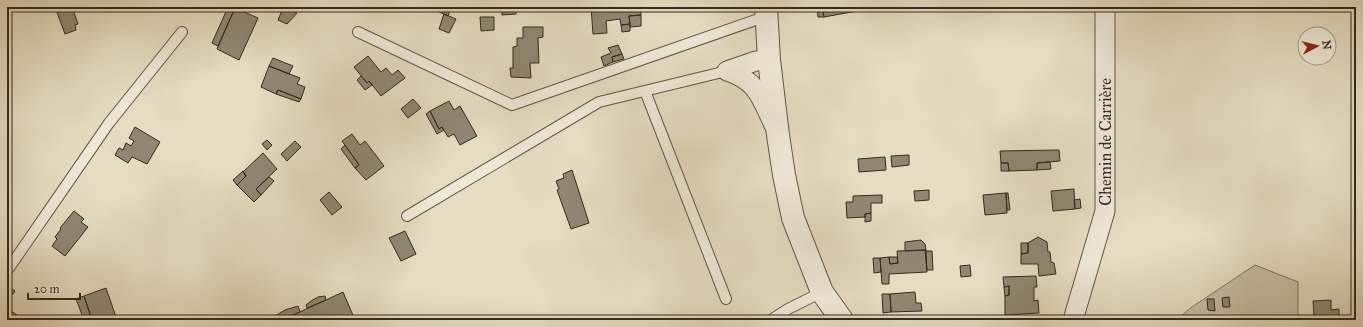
<svg xmlns="http://www.w3.org/2000/svg" width="1363" height="327" font-family="'IM FELL Great Primer',serif">
  <style>
    .green { fill: #c7bea5; stroke: #7d7462 }
    .building { fill: #908773; stroke: #332a1e }
    .lines { fill: none; stroke-linecap: round; stroke-linejoin: round }
    .service-casing { stroke: #605647; stroke-width: 12 }
    .minor-casing { stroke: #605647; stroke-width: 21 }
    .tertiary-casing { stroke: #605647; stroke-width: 24 }
    .service { stroke: #eee8d7; stroke-width: 10 }
    .minor { stroke: #eee8d7; stroke-width: 19 }
    .tertiary { stroke: #eee8d7; stroke-width: 22 }
    .labels { text-anchor: middle; stroke-width: 3.5; stroke-linejoin: round; paint-order: stroke }
    .street-label { font-size: 16px; fill: #332a1e; stroke: #eee8d7 }
  </style>
  <rect width="100%" height="100%" fill="#e5dcc1"/>
  <filter id="stains"><feTurbulence type="fractalNoise" baseFrequency=".005" numOctaves="4"/><feColorMatrix values="0 0 0 0 .2 0 0 0 0 .09 0 0 0 0 .02 0 0 0 .5 -.17"/></filter>
  <radialGradient id="worn" r=".72"><stop offset=".6" stop-color="#630" stop-opacity="0"/><stop offset="1" stop-color="#630" stop-opacity=".3"/></radialGradient>
  <path class="green" d="M1255,265l43,17v38h-121l12,-11z"/>
  <path class="building" d="M55,7h17l6,17 -3,1 1,5 -11,4z
    M228,7l7,1 -17,38 -6,-3z
    M429,7h22l-3,9z
    M501,7h15v7l-14,1z
    M591,7h49l1,8 -12,1 1,8 -9,1 -1,-6 -14,2 1,12 -14,1z
    M817,7h5l2,10h-6z
    M822,7h35v4l-33,6z
    M235,8l23,10 -19,42 -22,-11z
    M283,8l14,5 -10,11 -9,-4z
    M444,14l12,5 -7,14 -10,-4z
    M641,15v11l-11,1 -1,-11z
    M480,17h14v13l-13,1z
    M630,24v7l-8,1 -1,-7z
    M523,27h20v10l-5,1 1,25h-9l1,15 -20,-1 -1,-9h3v-21l4,-1v-8h6z
    M618,45l4,9 -10,3 1,5 -9,4 -3,-9 10,-4 -3,-5z
    M622,54l2,5 -11,3 -1,-5z
    M368,56l13,16 5,-4 6,7 6,-5 7,8 -24,18 -12,-15 -2,2 -13,-16z
    M273,58l20,8 -4,8 -20,-8z
    M269,66l31,12 -3,6 8,3 -4,12 -23,-9 -2,4 -15,-7z
    M361,76l6,7 2,-2 3,4 -7,5 -8,-10z
    M278,90l23,9 -2,3 -23,-8z
    M413,99l8,9 -13,10 -7,-9z
    M449,101l5,9 6,-4 17,30 -17,9 -6,-11 -6,3 -6,-10 -3,2 -9,-18z
    M430,111l9,18 3,-2 2,3 -7,4 -11,-20z
    M135,127l25,15 -13,22 -15,-7 -4,6 -13,-8 4,-7 4,2 3,-7 5,3 3,-5 -5,-3z
    M352,134l8,11 5,-4 19,25 -18,14 -11,-12 4,-3 -17,-24z
    M267,140l5,5 -5,5 -5,-6z
    M295,141l6,6 -14,14 -6,-7z
    M345,145l14,20 -4,3 -14,-19z
    M1059,150l1,11 -23,2v7l-28,1 -1,-8h-7l-1,-12z
    M263,153l14,16 -21,20 5,6 -7,7 -17,-17 9,-9 -3,-4z
    M909,155v10l-17,2 -1,-11z
    M885,157l1,13 -27,2 -1,-13z
    M1050,162l1,7 -14,1v-7z
    M1001,163h7l1,8h-8z
    M572,170l17,53 -18,6 -14,-39 2,-1 -3,-8 8,-3 -1,-4z
    M243,171l3,5 -9,9 -4,-5z
    M269,177l5,4 -13,14 -5,-6z
    M1074,189l1,20 -22,2 -2,-20z
    M929,190v10l-14,1 -1,-10z
    M329,192l13,15 -10,8 -12,-15z
    M1006,193h2l2,17h-3z
    M1006,193l1,20 -22,2 -2,-20z
    M882,195v8h-11v10l-6,1v3l-18,1 -1,-16h7v-6z
    M1080,199l1,9 -6,1 -1,-9z
    M74,211l10,8 -3,3 7,5 -23,29 -13,-10 5,-7 -2,-2 6,-8 -1,-1z
    M871,213v8l-6,1v-8z
    M405,231l11,23 -15,7 -12,-23z
    M1038,237l9,5 1,10h2l1,10 3,1 2,11 -17,2 -1,-12h-17v-10l7,-1v-10z
    M921,240l4,4 1,6 -21,1v-9z
    M1021,243h7v10l-7,1z
    M926,250l1,22 -38,2v10h-7l-2,-26 9,-1 1,7 8,-1 -1,-12z
    M925,251h7l1,19h-6z
    M889,257h8l1,6 -8,1z
    M873,258h7l1,14 -7,1z
    M970,265l1,11 -10,1 -1,-11z
    M1036,276l1,11h-3v14l4,-1 1,13 -34,2v-19l4,-1v-9l-5,1 -1,-10z
    M8,286l7,5 -8,11v-14z
    M1009,286v9l-4,1 -1,-9z
    M106,288l11,32h-25l-8,-24z
    M343,292l12,28h-73l44,-20z
    M915,292l1,11h5l1,8 -31,1 -1,-18z
    M882,294h8l1,18 -8,1z
    M84,296l8,24h-8l-8,-21z
    M325,296l1,4 -19,8 -1,-3 5,-4 7,-4z
    M1229,297l1,10h-7l-1,-9z
    M1207,299h7l1,12 -7,-1z
    M1331,300v10l8,-1v11h-31v-4l6,-1 -1,-14z
    M298,306l2,6 -18,8h-5l-2,-4 10,-6z
    M7,308l17,12h-17z"/>
  <g class="lines">
    <defs>
      <path id="service" d="M358,32l154,73 255,-89
        M645,91l81,208
        M407,216l192,-114 128,-31
        M7,271l102,-148 73,-91
        M771,320l17,-11 34,-17"/>
      <path id="minor" d="M727,71c31,10 34,27 47,54
        M727,71l29,-10 13,-1
        M1073,320l32,-109v-204"/>
      <path id="tertiary" d="M766,7l3,53 9,75 6,40 9,43 29,74 20,28"/>
    </defs>
    <use href="#service" class="service-casing"/>
    <use href="#minor" class="minor-casing"/>
    <use href="#tertiary" class="tertiary-casing"/>
    <use href="#service" class="service"/>
    <use href="#minor" class="minor"/>
    <use href="#tertiary" class="tertiary"/>
  </g>
  <g class="labels">
    <g class="street-label">
      <text transform="translate(1105 142) rotate(-90)" y="6">Chemin de Carrière</text>
    </g>
  </g>
  <rect width="1363" height="327" fill="none" stroke="#e5dcc1" stroke-width="24"/>
  <rect x="8" y="8" width="1347" height="311" fill="none" stroke="#332a1e" stroke-width="2"/>
  <rect x="12" y="12" width="1339" height="303" fill="none" stroke="#332a1e"/>
  <g transform="translate(1317 46) rotate(83)"><circle r="19" fill="#eee8d7" stroke="#a39c8d"/>
  <path d="M0-3L7 15L0 10L-7 15Z" fill="#8f2418"/>
  <text y="-6" font-size="11" font-weight="bold" text-anchor="middle" fill="#332a1e">N</text>
  </g>
  <path d="M28 293v6h52v-6" fill="none" stroke="#332a1e" stroke-width="2"/>
  <text x="34" y="293" font-size="12" fill="#332a1e" stroke="#eee8d7" stroke-width="3" paint-order="stroke">20 m</text>
  <rect width="100%" height="100%" filter="url(#stains)"/>
  <rect width="100%" height="100%" fill="url(#worn)"/>
</svg>
